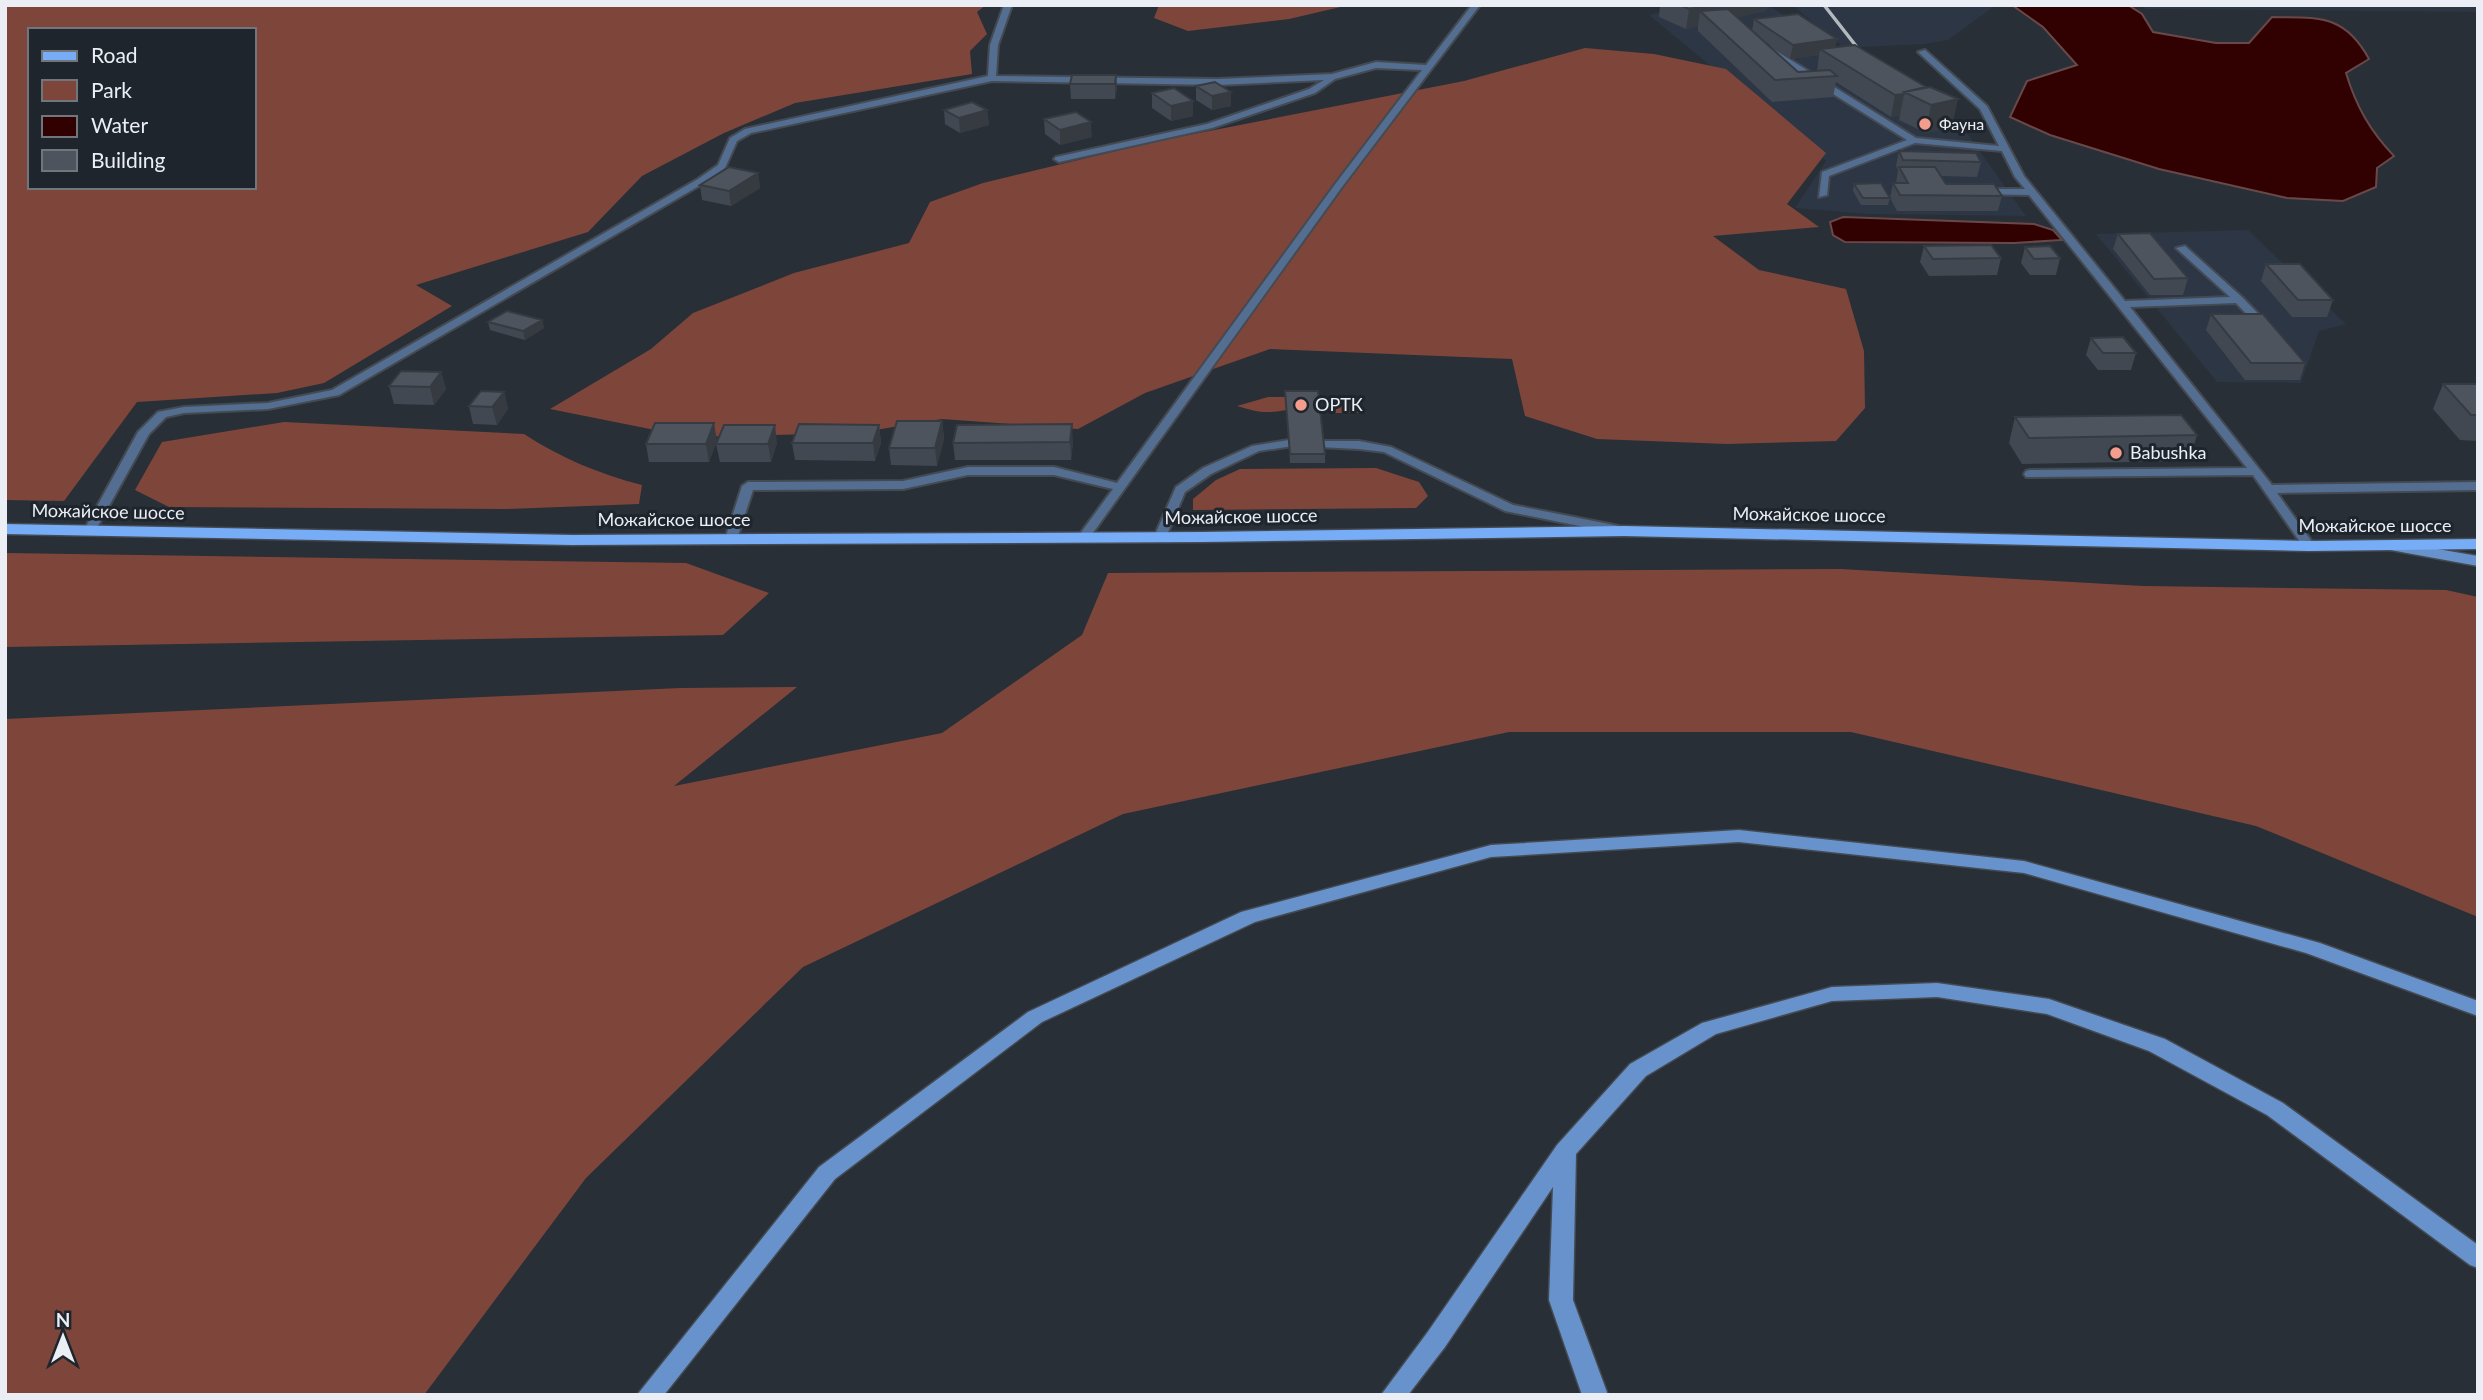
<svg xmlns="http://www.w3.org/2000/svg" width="2483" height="1400" font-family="Lato,sans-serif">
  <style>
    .built { fill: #2c3644 }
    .green { fill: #7e463b; fill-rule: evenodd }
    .water { fill: #310000; stroke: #69484a; stroke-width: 2 }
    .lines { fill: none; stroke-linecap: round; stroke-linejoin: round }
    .lane-casing { stroke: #444a52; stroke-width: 4 }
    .secondary-casing { stroke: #444a52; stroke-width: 3 }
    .primary-casing { stroke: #444a52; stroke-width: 3 }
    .lane { fill: #546e92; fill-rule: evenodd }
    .secondary { fill: #6892cb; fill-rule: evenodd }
    .primary { fill: #76adf6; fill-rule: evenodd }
    .rail { stroke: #b3b8be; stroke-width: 3.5 }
    .wall { fill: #424851; fill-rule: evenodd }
    .shaded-wall { fill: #363b42 }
    .building { fill: #4d545e; stroke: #363b42; stroke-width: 2 }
    .poi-dot { fill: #f49d8c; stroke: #1f252d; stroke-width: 2.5 }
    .labels { text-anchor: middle; stroke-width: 6; stroke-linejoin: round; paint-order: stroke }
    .far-poi-label { font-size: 16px; fill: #ebeff5; stroke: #1f252d; text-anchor: start }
    .poi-label { font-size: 18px; fill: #ebeff5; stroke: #1f252d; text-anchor: start }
    .street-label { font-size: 18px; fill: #ebeff5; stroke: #1f252d }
  </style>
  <rect width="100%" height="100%" fill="#292f37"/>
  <path class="built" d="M1685,5h82l4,2 193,122 62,87 -157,-2 -74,-6 31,-47 -177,-146z
    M1792,5h198l2,3 -44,32 -23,4 -81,4z
    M2142,5h336v7l-332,-3z
    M2248,230l98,94 -27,7 -18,52 -84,-1 -121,-148z"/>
  <path class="green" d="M5,5h981l-9,7 10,22 -17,17 2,23 -177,29 -71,30 -82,43 -54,56 -172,53 36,21 -128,77 -47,10 -140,9 -73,99 -59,-1zM30,30h224v157h-224z
    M1159,5h190l-60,14 -101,12 -34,-13z
    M1585,48l69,6 72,15 100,84 -39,51 32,23 -106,9 46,34 87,19 18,62 1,57 -29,33 -109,3 -130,-5 -72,-23 -13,-57 -242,-10 -125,44 -67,36 -136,-10 -85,14 -167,4 -140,-28 101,-60 42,-36 101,-40 115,-30 21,-41 53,-19 170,-41 311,-61z
    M1331,395l30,9 5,9h-32z
    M1268,397h24l-6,13c-19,4 -30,2 -49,-4z
    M284,422l240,12c37,24 75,40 118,51l-3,19 -133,5 -337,-2 -34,-17 27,-48z
    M1376,468l43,14 9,14 -12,12 -223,2v-11l23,-19 24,-11z
    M5,553l681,10 83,30 -46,42 -718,12z
    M1840,569l303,17 303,4 32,7v320l-222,-91 -405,-94h-342l-386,82 -320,153 -217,211 -162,217h-419v-676l675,-31 117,-1 -123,99 268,-53 140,-98 26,-62z"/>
  <path class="water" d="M2012,5h116l14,9 11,18 63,11h33l23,-26c45,1 72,-4 97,42l-23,14c10,33 24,58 48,83l-17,12 -1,19 -33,14 -56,-3 -128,-29 -109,-34 -40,-18 17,-36 50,-16 -34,-38z
    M1843,217l191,7 19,6 9,10 -48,3 -169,-1 -12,-7 -3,-13z"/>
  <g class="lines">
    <defs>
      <path id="lane" d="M1004,5h8l-14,40 -2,31 222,3 114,-5 44,-12 50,3 46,-60h8l-138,182 -255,354h-8l-2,-3 36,-49 -59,-14h-86l-65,14 -150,1 -16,49 -6,4 -6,-4 17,-53 6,-4 155,-1 65,-14h86l63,16 219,-300 86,-113 -46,-2 -41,11 -20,14 -103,35 -153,34 -5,-3 2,-2 151,-33 102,-35 15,-9 -106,5 -226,-4 -241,52 -14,8 -12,27 -21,15 -365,212 -71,14 -84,4 -18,4 -17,17 -55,99 -4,1 -6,-4 54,-98 20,-20 26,-5 84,-4 64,-13 366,-211 20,-14 12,-27 15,-9 243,-53 2,-31z
        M1764,47h6l146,91 83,8 -19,-37 -62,-57 7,-2 62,56 37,70 101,125 105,-4 -54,-49 9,-2 58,52 26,27v4h-8l-25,-26 -106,4 142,178 206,-3v8l-201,3 38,53 -6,4 -4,-1 -52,-74 -227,2 -2,-3 2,-3 4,-1 217,-2 -218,-273 -51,-1 -2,-2 5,-3h44l-10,-12 -13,-26 -87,-8 -86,33 -2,19 -8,2 3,-25 85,-32 -143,-89z
        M1289,440l4,2v4l-34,5 -48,23 -26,18 -19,45 -2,3h-8l-2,-3 22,-50 27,-19 49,-22z
        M1323,441h36l32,6 122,58 106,21 6,4 -6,4 -114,-23 -121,-59 -25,-3 -40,-2v-4z"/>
      <path id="secondary" d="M2391,541l87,15v10l-93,-17 -2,-3z
        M1739,830l285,31 296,82 158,58v15l-172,-63 -282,-80 -285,-31 -248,15 -236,65 -213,100 -207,157 -171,216h-27l182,-228 209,-155 213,-100 250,-67z
        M1937,983l112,16 116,40 118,64 195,142v23l-8,-3 -203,-150 -118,-64 -102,-37 -110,-17 -105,4 -116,33 -70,42 -70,78 -3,146 35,95h-26l-33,-95 4,-113 -108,160 -37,48h-27l46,-62 130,-188 73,-81 72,-41 130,-36z"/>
      <path id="primary" d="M5,524l567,11 631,-3 421,-6 685,15 169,-2v10l-169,2 -685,-15 -421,6 -631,3 -567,-11z"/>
    </defs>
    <use href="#lane" class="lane-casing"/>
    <use href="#secondary" class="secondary-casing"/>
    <use href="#primary" class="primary-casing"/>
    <use href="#lane" class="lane"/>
    <use href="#secondary" class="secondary"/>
    <use href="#primary" class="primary"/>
    <path class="rail" d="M1824,5l43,55"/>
  </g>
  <path class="wall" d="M1660,5h107l-1,6 -29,6 15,14 2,-12 82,28 90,40 26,40 -26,6 -27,-13 1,-5 -9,2 -55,-35 -3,15 -61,5 -74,-71v-5l-12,3 -27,-12zM1761,39l29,20 29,-4 -2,16 -19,1z
    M1116,75l1,14 -2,10h-44l-1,-15z
    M1196,86l35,20 -19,4 -16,-10z
    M1152,93l41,8v15l-22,5 -19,-13z
    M944,110h43l2,15 -29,8 -15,-9z
    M1044,119l48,18 -32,8 -15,-11z
    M1899,151l82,11 -4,15 -36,-1 5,8 56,12 -4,15h-101l-7,-13 3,-15h3l2,-13 -2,-4z
    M758,173l2,15 -29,18 -29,-6 -2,-15z
    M1854,184l36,14 -2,7h-27l-8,-14z
    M2118,234l70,44 -5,17h-33l-37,-46z
    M1924,246l77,12 -4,17 -68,1 -9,-14z
    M2025,247l35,11 -4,17h-26l-9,-12z
    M2266,264l67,36 -6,17h-35l-31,-36z
    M2211,314l94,49 -5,17h-55l-39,-50z
    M542,320l2,8 -19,12 -35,-10 -2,-8z
    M2091,338l45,15 -5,17h-33l-12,-15z
    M441,372l5,17 -12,16 -40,-1 -5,-18z
    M2443,384h35v57l-18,-1 -27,-31z
    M1285,391l40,63v9h-35z
    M504,392l4,17 -11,16 -24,-1 -4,-18z
    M2015,417l182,18 -8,26 -167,3 -13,-21z
    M942,421l2,18 -7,27 -46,-1 -2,-17z
    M879,425l2,18 -6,18 -80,-1 -3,-17z
    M717,441l-8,21h-60l-3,-18z
    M1073,442l-2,18h-116l-2,-17z
    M777,443l-6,19h-51l-4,-18z"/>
  <path class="shaded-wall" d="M1706,5h61l-1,6 -53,12 -13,-12 -2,15 -12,3 3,-20z
    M1837,39l-2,14 -15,-4 -1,6 -29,4 3,-14z
    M1116,75l1,14 -2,10v-15z
    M1231,92v14l-19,4v-14z
    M1904,94l-4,21 -9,2 4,-22z
    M1958,99l-6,28 -26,6 5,-28z
    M1193,101v15l-22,5v-15z
    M987,110l2,15 -29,8 -1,-15z
    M1091,122l1,15 -32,8v-15z
    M758,173l2,15 -29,18 -2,-15z
    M542,320l2,8 -19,12 -2,-9z
    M441,372l5,17 -12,16 -4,-18z
    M504,392l4,17 -11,16 -5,-18z
    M942,421l2,18 -7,27 -2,-18z
    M714,423l3,18 -8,21 -3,-18z
    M1072,424l1,18 -2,18 -1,-18z
    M775,425l2,18 -6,19 -3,-18z
    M879,425l2,18 -6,18 -2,-18z"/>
  <path class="building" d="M1680,5h26l-17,4z
    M1728,9l70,63 32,-2 7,6 -62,4 -75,-69z
    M1798,14l39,25 -44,6 -39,-26z
    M1855,45l71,42 -22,5v2l-9,1 -75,-46z
    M1072,75h44l-1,9h-45z
    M1215,82l16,10 -19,4 -16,-10z
    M1930,87l28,12 -27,6 -27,-13z
    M1174,88l19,13 -22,5 -19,-13z
    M972,102l15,8 -28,8 -15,-8z
    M1076,112l15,10 -31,8 -16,-11z
    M1899,151l77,2 5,9 -78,-2z
    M729,167l29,6 -29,18 -29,-6z
    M1899,167h36l11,17h48l8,12 -102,-1 -7,-12h15z
    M1881,183l9,15h-27l-9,-14z
    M2150,233l38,45 -34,1 -36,-45z
    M1991,245l10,13 -68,1 -9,-13z
    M2050,246l10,12 -26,1 -9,-12z
    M2266,264h34l33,36h-35z
    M507,311l35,9 -19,11 -35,-9z
    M2211,314h52l42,49h-54z
    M2123,337l13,16h-33l-12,-15z
    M401,371l40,1 -11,15 -41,-1z
    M2443,384h35v31h-7z
    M481,391l23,1 -12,15 -23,-1z
    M1285,391h33l7,63h-35z
    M2181,415l16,20 -168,3 -14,-21z
    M897,421h45l-7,27h-46z
    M655,423h59l-8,21h-60z
    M799,424l80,1 -6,18h-81z
    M1072,424l-2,18 -117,1 4,-18z
    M724,425h51l-7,19h-52z"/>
  <g class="poi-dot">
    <circle cx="1925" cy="124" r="7"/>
    <circle cx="1301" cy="405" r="7"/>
    <circle cx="2116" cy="453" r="7"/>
  </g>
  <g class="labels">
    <g class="far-poi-label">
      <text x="1939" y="130">Фауна</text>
    </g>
    <g class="poi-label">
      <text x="1315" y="411">ОРТК</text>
      <text x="2130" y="459">Babushka</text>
    </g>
    <g class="street-label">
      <text transform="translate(108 512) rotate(1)" y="6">Можайское шоссе</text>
      <text transform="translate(1809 515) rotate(1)" y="6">Можайское шоссе</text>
      <text transform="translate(1241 517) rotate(-1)" y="6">Можайское шоссе</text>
      <text x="674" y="526">Можайское шоссе</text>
      <text x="2375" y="532">Можайское шоссе</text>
    </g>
  </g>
  <rect width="2483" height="1400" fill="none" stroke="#ebeff5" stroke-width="14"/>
  <rect x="28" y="28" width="228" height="161" fill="#1f252d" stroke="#71767d" stroke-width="2"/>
  <rect x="42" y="51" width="35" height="10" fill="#76adf6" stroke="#71767d" stroke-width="2"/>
  <text x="91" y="63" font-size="21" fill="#ebeff5">Road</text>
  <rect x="42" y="80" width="35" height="21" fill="#7e463b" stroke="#71767d" stroke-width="2"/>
  <text x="91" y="98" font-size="21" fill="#ebeff5">Park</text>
  <rect x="42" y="116" width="35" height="21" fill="#310000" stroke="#71767d" stroke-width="2"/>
  <text x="91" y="133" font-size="21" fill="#ebeff5">Water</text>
  <rect x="42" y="150" width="35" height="21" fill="#4d545e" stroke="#71767d" stroke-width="2"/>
  <text x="91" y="168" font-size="21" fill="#ebeff5">Building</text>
  <g transform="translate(63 1337)" stroke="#1f252d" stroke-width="5" paint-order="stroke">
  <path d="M0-5L12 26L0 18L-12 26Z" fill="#ebeff5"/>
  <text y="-10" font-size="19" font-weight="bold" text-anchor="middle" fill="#ebeff5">N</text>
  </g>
</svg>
